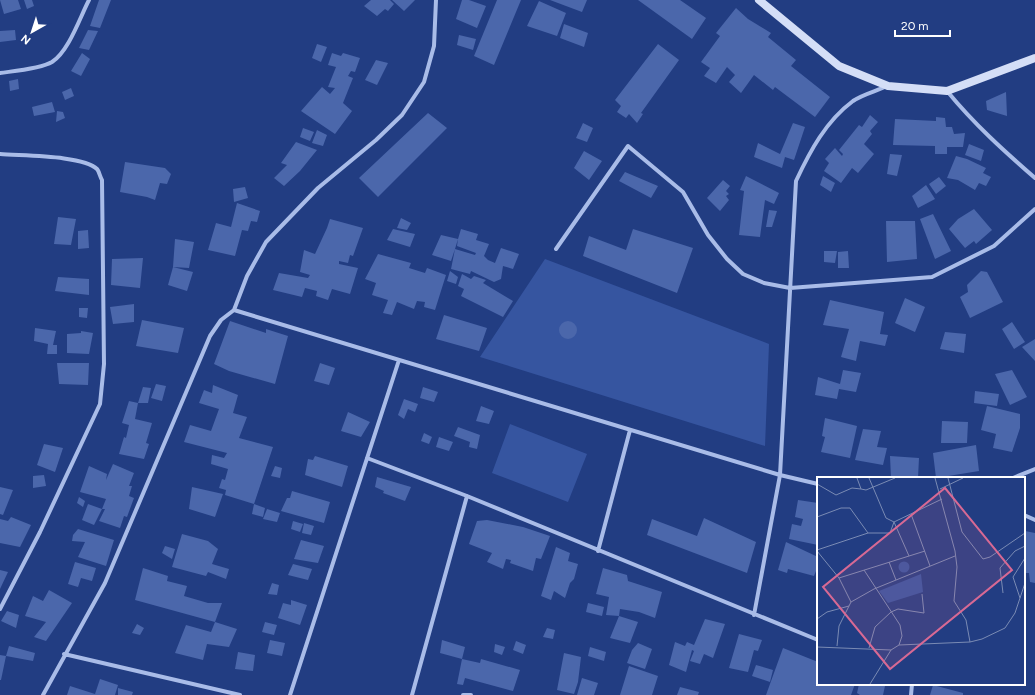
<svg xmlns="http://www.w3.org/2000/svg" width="1035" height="695" font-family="Figtree,sans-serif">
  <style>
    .green { fill: #3655a0 }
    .building { fill: #4b67ab; fill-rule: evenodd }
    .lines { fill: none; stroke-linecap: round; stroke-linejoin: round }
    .minor { stroke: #a9bce8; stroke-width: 4 }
    .secondary { stroke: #d4def7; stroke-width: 8 }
    .inset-road { fill: none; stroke: #7a8bb4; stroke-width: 1 }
    .view { fill: #d76994; fill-opacity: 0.15; stroke: #d76994; stroke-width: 2 }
    .inset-edge { fill: none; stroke: #fff; stroke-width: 2 }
  </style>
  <rect width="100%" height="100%" fill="#223d82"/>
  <path class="green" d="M545,259l224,85 -4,102 -285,-89z
    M510,424l77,30 -19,48 -76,-29z"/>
  <path class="building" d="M0,0h18l3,9 -17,5z
    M24,0h8l2,6 -7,3z
    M99,0h12l-11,28 -10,-2z
    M371,0h19l4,4 -6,7 -3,-2 -8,7 -13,-10z
    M392,0h23l-11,11z
    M462,0h7l17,6 -9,22 -21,-9z
    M497,0h24l-27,65 -20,-9z
    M550,0h37l-5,12z
    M638,0h42l26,18 -14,21z
    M539,1l27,12 -9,23 -30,-10z
    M736,8l12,11 23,14 -3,4 28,23 -5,6 39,31 -15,20 -40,-30 -2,3 -19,-15 -13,18 -12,-11 6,-7 -8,-8 -11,16 -12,-7 6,-8 -9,-6 19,-26 -4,-3z
    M564,24l24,9 -4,14 -24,-9z
    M15,30l1,10 -16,2v-11z
    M88,30l10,1 -9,19 -10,-2z
    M459,35l17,4 -3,11 -16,-5z
    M317,44l10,3 -6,15 -9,-4z
    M658,44l21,16 -38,53 2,1 -6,9 -8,-9 -3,4 -9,-6 4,-6 -6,-6z
    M82,53l8,6 -9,17 -10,-5z
    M332,53l9,3 2,-3 17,5 -5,14 -4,-1 -3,5 5,2 -10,25 9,8 -17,23 -34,-23 21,-24 8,7 5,-6 -7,-1 8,-20 -8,-2z
    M376,60l12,3 -11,22 -12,-5z
    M18,79l1,10 -9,2 -1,-10z
    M71,88l3,8 -9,4 -3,-8z
    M1006,92l1,24 -20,-6 -1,-9z
    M52,102l3,10 -21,4 -2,-9z
    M57,111l6,1 2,6 -9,4z
    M428,113l19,15 -69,69 -19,-19z
    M870,115l8,7 -8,9 2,3 -8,10 10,10 -16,19 -6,-5 -11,15 -17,-12 5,-8 -4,-4 10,-11 7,8 1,-2 -4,-4 20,-25 3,2z
    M936,117l9,1 1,9h6l2,7 11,-1 -2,14h-16v7h-12v-8l-42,-1 2,-26 41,2z
    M583,123l10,5 -6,14 -11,-4z
    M793,123l12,4 -11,33 -9,-3 -3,11 -28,-11 4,-14 22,11z
    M303,128l11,4 -4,9 -10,-4z
    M317,130l10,5 -4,11 -11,-3z
    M296,142l21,8 -17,21 -16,15 -10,-8 13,-13 -6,-2z
    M969,144l15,6 -3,11 -16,-6z
    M584,151l18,10 -13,19 -15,-12z
    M890,154l12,1 -5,21 -10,-2z
    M956,156l11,3 19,9 -3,5 8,4 -5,9 -7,-3 -4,7 -17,-10 -11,-2z
    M125,162l40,6 6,6 -4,10 -7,-1 -5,17 -8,-3 -27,-5z
    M625,172l33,14 -7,12 -32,-17z
    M746,176l33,17 -5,11 -9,-4 -5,37 -21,-2 5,-44 -4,-1z
    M823,176l12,7 -4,9 -11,-7z
    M939,177l7,9 -10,8 -7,-10z
    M723,180l7,6 -4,5 3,3 -3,2 3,4 -9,11 -13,-13z
    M926,185l9,14 -17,9 -6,-12z
    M245,187l3,11 -14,4 -1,-13z
    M237,203l23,8 -3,11 -6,-1 -3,10 -6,-1 -7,26 -27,-6 8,-27 15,4z
    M974,209l18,21 -16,14 -2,-3 -9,7 -16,-19 9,-10z
    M769,210l8,1 -5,16h-6z
    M933,214l18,37 -16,8 -15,-40z
    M58,217l18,2 -5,26 -17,-1z
    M401,218l10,5 -4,7 -10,-2z
    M330,219l33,9 -10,28 -3,-1 -2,8 -9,-2v3l19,4 -8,26 -18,-5 -4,11 -12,-4 1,-5 -12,-3 -3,9 -29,-7 6,-17 29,5 2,-3 -10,-3 4,-22 11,4 12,-26z
    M886,221h29l2,38 -30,3z
    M393,229l22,5 -5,13 -23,-7z
    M461,229l17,5 -2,6 13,4 -5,12 4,4 7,3 6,-15 18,6 -6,15 -10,-3 -2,13 -7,3 -23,-11 -1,3 -19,-5 4,-20 -4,12 -19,-6 9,-20 17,4zM458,239l-1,7 19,7 -1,2 -20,-6z
    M633,229l60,19 -16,45 -94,-37 6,-20 37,14z
    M88,230l1,18 -11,1v-18z
    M175,239l19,3 -5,26 -16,-1 20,5 -6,19 -19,-6 5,-18z
    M824,251h13l-2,12 -11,-1z
    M848,251l1,17h-11v-16z
    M378,254l33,9 -2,5 16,5 2,-5 19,7 -11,35 -11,-3 1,-5 -8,-1 -3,8 -17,-7 -5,13 -9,-2 5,-13 -16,-5 4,-12 -11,-4z
    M143,258l-3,30 -29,-3 1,-26z
    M450,271l8,6 -2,7 -9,-3z
    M981,271l6,1 16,30 -33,16 -10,-21 8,-5 -1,-7z
    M462,274l9,5 3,-3 12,4 -3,3 30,18 -10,16 -42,-21 3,-7 -6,-3z
    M58,277l31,2v16l-34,-4z
    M905,298l20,9 -10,25 -20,-9z
    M830,300l54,12 -4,22 8,1 -3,11 -25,-5 -4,20 -15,-4 8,-28 -26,-4z
    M134,304v18l-21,2 -3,-17z
    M79,308h9l-1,10 -8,-1z
    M444,315l43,13 -8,23 -43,-12z
    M142,320l42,8 -6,25 -42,-7z
    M230,321l36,12v-4l22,7 -13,48 -46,-13 -15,-7z
    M559 330a9 9 0 1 1 18 0a9 9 0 1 1-18 0Z
    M1012,322l13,20 -11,7 -12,-20z
    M35,328l21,3 -3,14h4v9h-10l1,-10 -14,-3z
    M81,331l12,2 -4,21 -22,-1v-19l14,-1z
    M945,332l21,2 -2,19 -24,-4z
    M1035,339v22l-13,-14z
    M57,363h32l-1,22 -29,-1z
    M320,363l15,5 -6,17 -15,-4z
    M843,370l18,3 -5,19 -17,-3 -2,10 -22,-4 3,-18 22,7z
    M1012,370l15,27 -17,8 -15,-31z
    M156,384l10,2 -4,15 -11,-3z
    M213,385l25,10 -5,18 14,4 -8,21 34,9 -19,57 -29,-9 1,-5 -7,-2 3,-9 3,1 3,-11 -17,-5 1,-9 12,3 3,-5 -43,-11 6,-17 21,6 8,-22 -20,-6 5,-13 8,3z
    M143,387l8,1 -3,15h-10z
    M423,387l15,5 -4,10 -14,-4z
    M975,391l24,3 -2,12 -23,-3z
    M404,399l14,5 -3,8 -7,-3 -4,10 -6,-4z
    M129,401l9,2 -3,16 17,4 -6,20 3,1 -5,15 -25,-5 5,-17 2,1 3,-13 -7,-2z
    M481,406l13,5 -5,13 -13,-3z
    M987,406l33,8v14l-8,24 -19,-4 3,-14 -15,-4z
    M348,412l22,10 -9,15 -20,-6z
    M825,418l32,8 -7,32 -29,-6 4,-15 -3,-1z
    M942,421l26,1 -1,21h-26z
    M458,427l22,8 -3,14 -8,-2 1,-5 -16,-6z
    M863,429l18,2 -4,16 10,1 -4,17 -28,-5z
    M424,433l8,4 -3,7 -8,-3z
    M439,437l14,5 -4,9 -13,-4z
    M44,444l19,4 -8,24 -18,-7z
    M976,445l3,26 -43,7 -3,-25z
    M315,456l33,10 -6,21 -37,-12 3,-16 5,1z
    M890,456l29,2 -1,20h-27z
    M113,464l21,9 -5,13h3l-3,10 5,2 -7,19 -3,-1 -4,12 -21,-7 6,-12h-3l-8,16 -12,-5 6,-16 14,5 4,-10 -26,-7 9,-26 18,8 -1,6z
    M275,466l7,2 -2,10 -9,-2z
    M44,475l2,11 -13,2v-12z
    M377,477l34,10 -6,14 -22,-8 1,-2 -9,-4z
    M0,487l13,3 -10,25 -3,-1z
    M192,487l31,7 -8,23 -26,-8z
    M292,491l38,11 -6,21 -43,-12 6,-13h3z
    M79,497l6,4 -2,6 -6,-4z
    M798,500l20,3v42l-29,-6 3,-15 9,2 2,-7 -8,-2z
    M254,504l11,4 -2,9 -11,-3z
    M267,509l13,4 -3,9 -14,-3z
    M11,517l20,8 -11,22 -20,-4v-24l8,2z
    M704,518l52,24 -9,31 -100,-38 5,-16 45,17z
    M487,520l36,7 27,9 -9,23 -5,-1 -3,13 -23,-8 1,-3 -5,-1 -3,10 -16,-7 5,-9 -23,-9 8,-23z
    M293,521l10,3 -3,8 -9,-3z
    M304,523l10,3 -3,9 -9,-2z
    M78,529l36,11 -8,26 -28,-9 7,-15 -13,-1 1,-6z
    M1025,531l10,2v50l-5,-1 -1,-9h-5z
    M182,534l26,7 10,8 -6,15 17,5 -3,10 -18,-7 -2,4 -34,-9z
    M301,540l23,6 -6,17 -24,-4z
    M786,542l32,15v9l-4,10 -26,-7 -1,4 -9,-3z
    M165,546l10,3 -3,10 -10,-6z
    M556,547l14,6 -2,8 10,3 -4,15 -4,4 -5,15 -11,-7 -3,9 -10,-4z
    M75,562l21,6 -4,13 -11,-3 -3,9 -10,-3z
    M293,564l19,5 -4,11 -20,-5z
    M143,568l25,8 -1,5 20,5 -3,10 24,7h14l-7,19 22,7 -8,18 -22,-3 -4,16 -28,-7 11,-28 25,7 4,-10 -80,-22z
    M603,568l24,7 1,6 34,11 -7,26 -16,-6 -19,-3 -1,7 -13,-1 3,-18 -13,-3z
    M0,570l8,2 -8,17z
    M272,583l7,2 -2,10 -9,-1z
    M49,590l23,13 -26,38 -12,-4 12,-15 -21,-6 8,-20 10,5z
    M291,600l16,5 -7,20 -22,-7 5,-15 8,2z
    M588,603l16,4 -2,9 -16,-4z
    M7,611l12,4 -3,13 -15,-7z
    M619,616l19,6 -8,21 -20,-5z
    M705,619l20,5 -12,34 -9,-4 -4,10 -10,-3 4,-10 -2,-1 -6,22 -17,-7 6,-23 10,4 2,-4 7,3z
    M265,622l12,3 -3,10 -12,-3z
    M137,624l7,4 -4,7 -8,-2z
    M547,628l8,2 -2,9 -10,-2z
    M739,634l23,6 -4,11 -4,-1 -6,22 -19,-4z
    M270,640l15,3 -3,13 -15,-3z
    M442,640l23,7 -3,12 -22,-6z
    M516,641l10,4 -3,9 -10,-4z
    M638,643l14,6 -7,20 -18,-6 5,-13z
    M495,644l10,3 -3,8 -8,-3z
    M9,646l26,7 -2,8 -27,-5z
    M590,647l16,5 -2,9 -16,-5z
    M783,648l35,14v22h37l-4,11h-85z
    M238,652l17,3 -2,16 -18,-2z
    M564,653l17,4 -3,25 -4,12 -17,-4z
    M0,655l6,1 -5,24h-1z
    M462,659l18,4 1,-4 39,11 -7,21 -48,-13 -2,7 -6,-1z
    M756,665l17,5 -3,12 -18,-6z
    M629,666l29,10 -6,19h-32z
    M582,678l16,5 -4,12h-17z
    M100,679l18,6 -3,10h-48l3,-9 25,8z
    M859,684h17l9,2 -2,9h-23l-3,-2z
    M933,685l30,8v2h-33z
    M680,687l19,5 -1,3h-21z
    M118,688l15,4 -1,3h-14z"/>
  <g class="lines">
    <path class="minor" d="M0,73c14,-2 40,-4 52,-11 17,-11 28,-45 37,-62
      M947,91c27,33 57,60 88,87
      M0,154c21,2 83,1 97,15 2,2 3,8 5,11l2,184 -4,40 -60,128 -40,77
      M556,249l72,-103 55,46 25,43 19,24 16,15 21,9 26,5 142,-11 62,-31 41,-37
      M234,310l546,165 38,9
      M367,458l100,38 351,144
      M1013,478l22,-9
      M1024,515l11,5
      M598,551l32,-121
      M754,615l26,-140 16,-294c14,-30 30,-60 57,-80 10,-7 24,-10 34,-15
      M64,654l176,41
      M43,695l62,-112 105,-247 11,-16 13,-10 13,-34 19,-34 52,-54 58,-48 26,-25 22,-33 10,-36 2,-46
      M290,695l109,-335
      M412,695l55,-199
      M463,695h8
      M911,695l1,-11"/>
    <path class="secondary" d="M759,0l80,66 49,20 59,5 88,-33"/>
  </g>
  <g transform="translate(817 477)">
    <rect width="208" height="208" fill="#223d82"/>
    <path d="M81.5 90a5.5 5.5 0 1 1 11 0a5.5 5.5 0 1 1-11 0ZM104,97l2,18 -35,11 -9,-12z" fill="#3655a0"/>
    <path class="inset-road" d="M40,1l4,11 5,1 29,-12M52,1l17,40 8,4 15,34M118,1l20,73 2,16 -3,34 12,19 4,22M131,1l14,54 21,27 7,-2 35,-24M0,7l19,11 16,-7 9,1M123,12l23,-11M94,37l19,52M0,40l24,-9h9l18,25M0,73l51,-17h22l4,-11 48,-23M0,74l22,27 12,24M72,85l7,18M47,93l36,55 2,11 -3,9M22,101l86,-27M186,116l-3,-25 15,-17 10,-5M203,121l-7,-21 12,-19M0,142l10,-7 22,-6M20,169l2,-20 12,-24 23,-13 81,-33M0,170l74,3M52,171l6,-21 16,-15 7,-3 26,4 -2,-19M53,207l21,-34 8,-5 71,-3 12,-3 23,-11 10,-15 10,-30"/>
    <path class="view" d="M128,11l67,82 -122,99 -67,-82z"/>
    <rect width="208" height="208" class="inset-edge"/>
  </g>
  <g transform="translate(32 32) rotate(219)" stroke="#223d82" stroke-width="3" paint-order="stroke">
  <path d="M0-3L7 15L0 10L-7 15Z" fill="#ffffff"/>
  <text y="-6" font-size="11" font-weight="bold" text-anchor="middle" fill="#ffffff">N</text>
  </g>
  <path d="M895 30v6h55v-6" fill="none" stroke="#ffffff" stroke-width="2"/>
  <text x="901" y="30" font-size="12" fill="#ffffff" stroke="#223d82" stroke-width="3" paint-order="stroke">20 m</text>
</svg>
